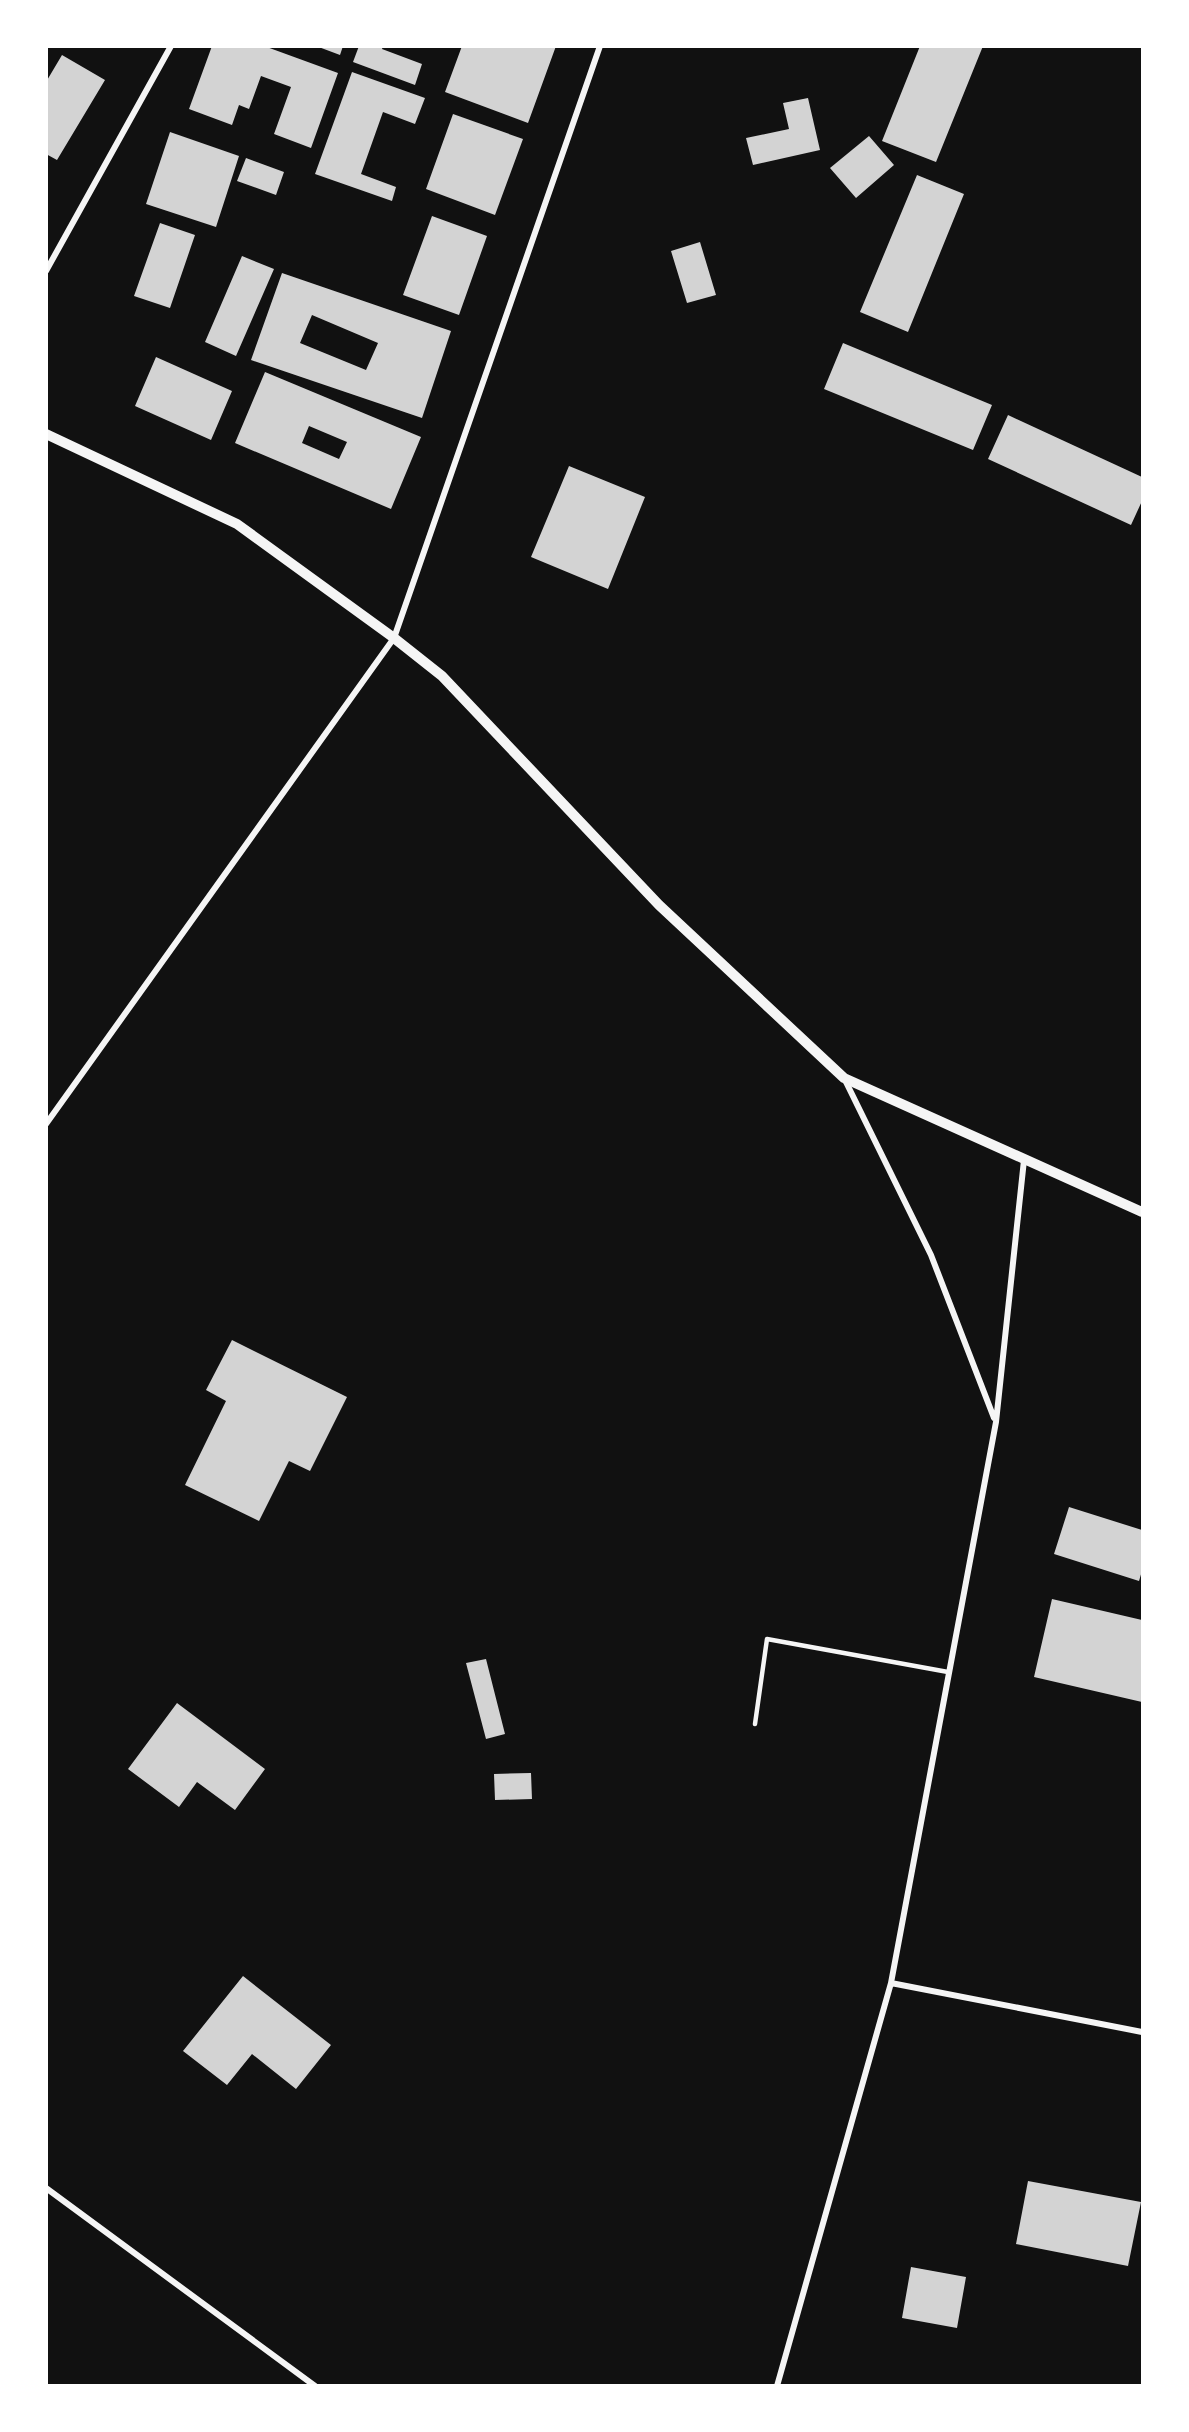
<svg xmlns="http://www.w3.org/2000/svg" width="1189" height="2432" font-family="'Space Grotesk',sans-serif">
  <style>
    .building { fill: #d3d3d3; fill-rule: evenodd }
    .lines { fill: none; stroke-linecap: round; stroke-linejoin: round }
    .service { stroke: #f5f5f5; stroke-width: 4.5 }
    .minor { stroke: #f5f5f5; stroke-width: 6 }
    .tertiary { stroke: #f5f5f5; stroke-width: 10 }
  </style>
  <rect width="100%" height="100%" fill="#111"/>
  <path class="building" d="M212,46h52l74,27 -27,75 -37,-14 17,-47 -30,-11 -12,33 -10,-4 -7,20 -43,-16z
    M316,46h27l-3,9z
    M359,46h24l-1,3 40,15 -7,21 -62,-23z
    M462,46h94l-28,77 -83,-31z
    M920,46h63l-47,116 -54,-21z
    M62,55l43,25 -48,80 -11,-6v-72z
    M352,72l73,26 -10,26 -32,-12 -22,62 35,13 -4,14 -77,-27z
    M808,98l12,52 -67,15 -7,-27 43,-9 -6,-26z
    M453,114l70,25 -28,76 -69,-26z
    M170,132l69,24 -23,71 -70,-23z
    M869,136l25,29 -38,33 -26,-30z
    M246,158l38,14 -8,23 -39,-14z
    M917,175l47,19 -56,138 -48,-20z
    M432,216l55,20 -28,79 -56,-20z
    M160,223l35,12 -25,73 -36,-12z
    M700,242l16,53 -29,8 -16,-52z
    M242,256l32,13 -38,87 -31,-14z
    M282,273l169,58 -29,87 -171,-58zM312,315l66,28 -12,27 -66,-27z
    M843,343l149,62 -19,45 -149,-61z
    M156,357l76,34 -21,49 -76,-34z
    M265,372l156,65 -30,72 -156,-66zM309,426l38,16 -8,17 -37,-16z
    M1008,415l134,62v24l-11,24 -143,-66z
    M569,466l76,31 -37,92 -77,-32z
    M232,1340l115,57 -37,74 -21,-10 -30,60 -74,-36 41,-84 -20,-11z
    M1069,1507l73,23v41l-3,10 -85,-27z
    M1052,1599l90,21v82l-108,-25z
    M486,1659l19,75 -19,5 -20,-76z
    M177,1703l88,66 -30,41 -38,-28 -18,25 -51,-38z
    M531,1773l1,26 -37,1 -1,-26z
    M243,1976l88,69 -35,44 -44,-35 -25,31 -44,-34z
    M1028,2181l113,21 -13,64 -112,-22z
    M911,2267l55,10 -9,51 -55,-10z"/>
  <g class="lines">
    <path class="service" d="M755,1724l12,-85 181,33"/>
    <path class="minor" d="M46,271l125,-225
      M845,1080l86,175 63,163
      M46,1124l348,-486 206,-592
      M891,1983l251,49
      M46,2188l269,198
      M777,2386l114,-403 105,-561 28,-262"/>
    <path class="tertiary" d="M46,434l191,90 157,114 48,38 217,229 185,173 298,134"/>
  </g>
  <rect width="1189" height="2432" fill="none" stroke="#ffffff" stroke-width="96"/>
</svg>
